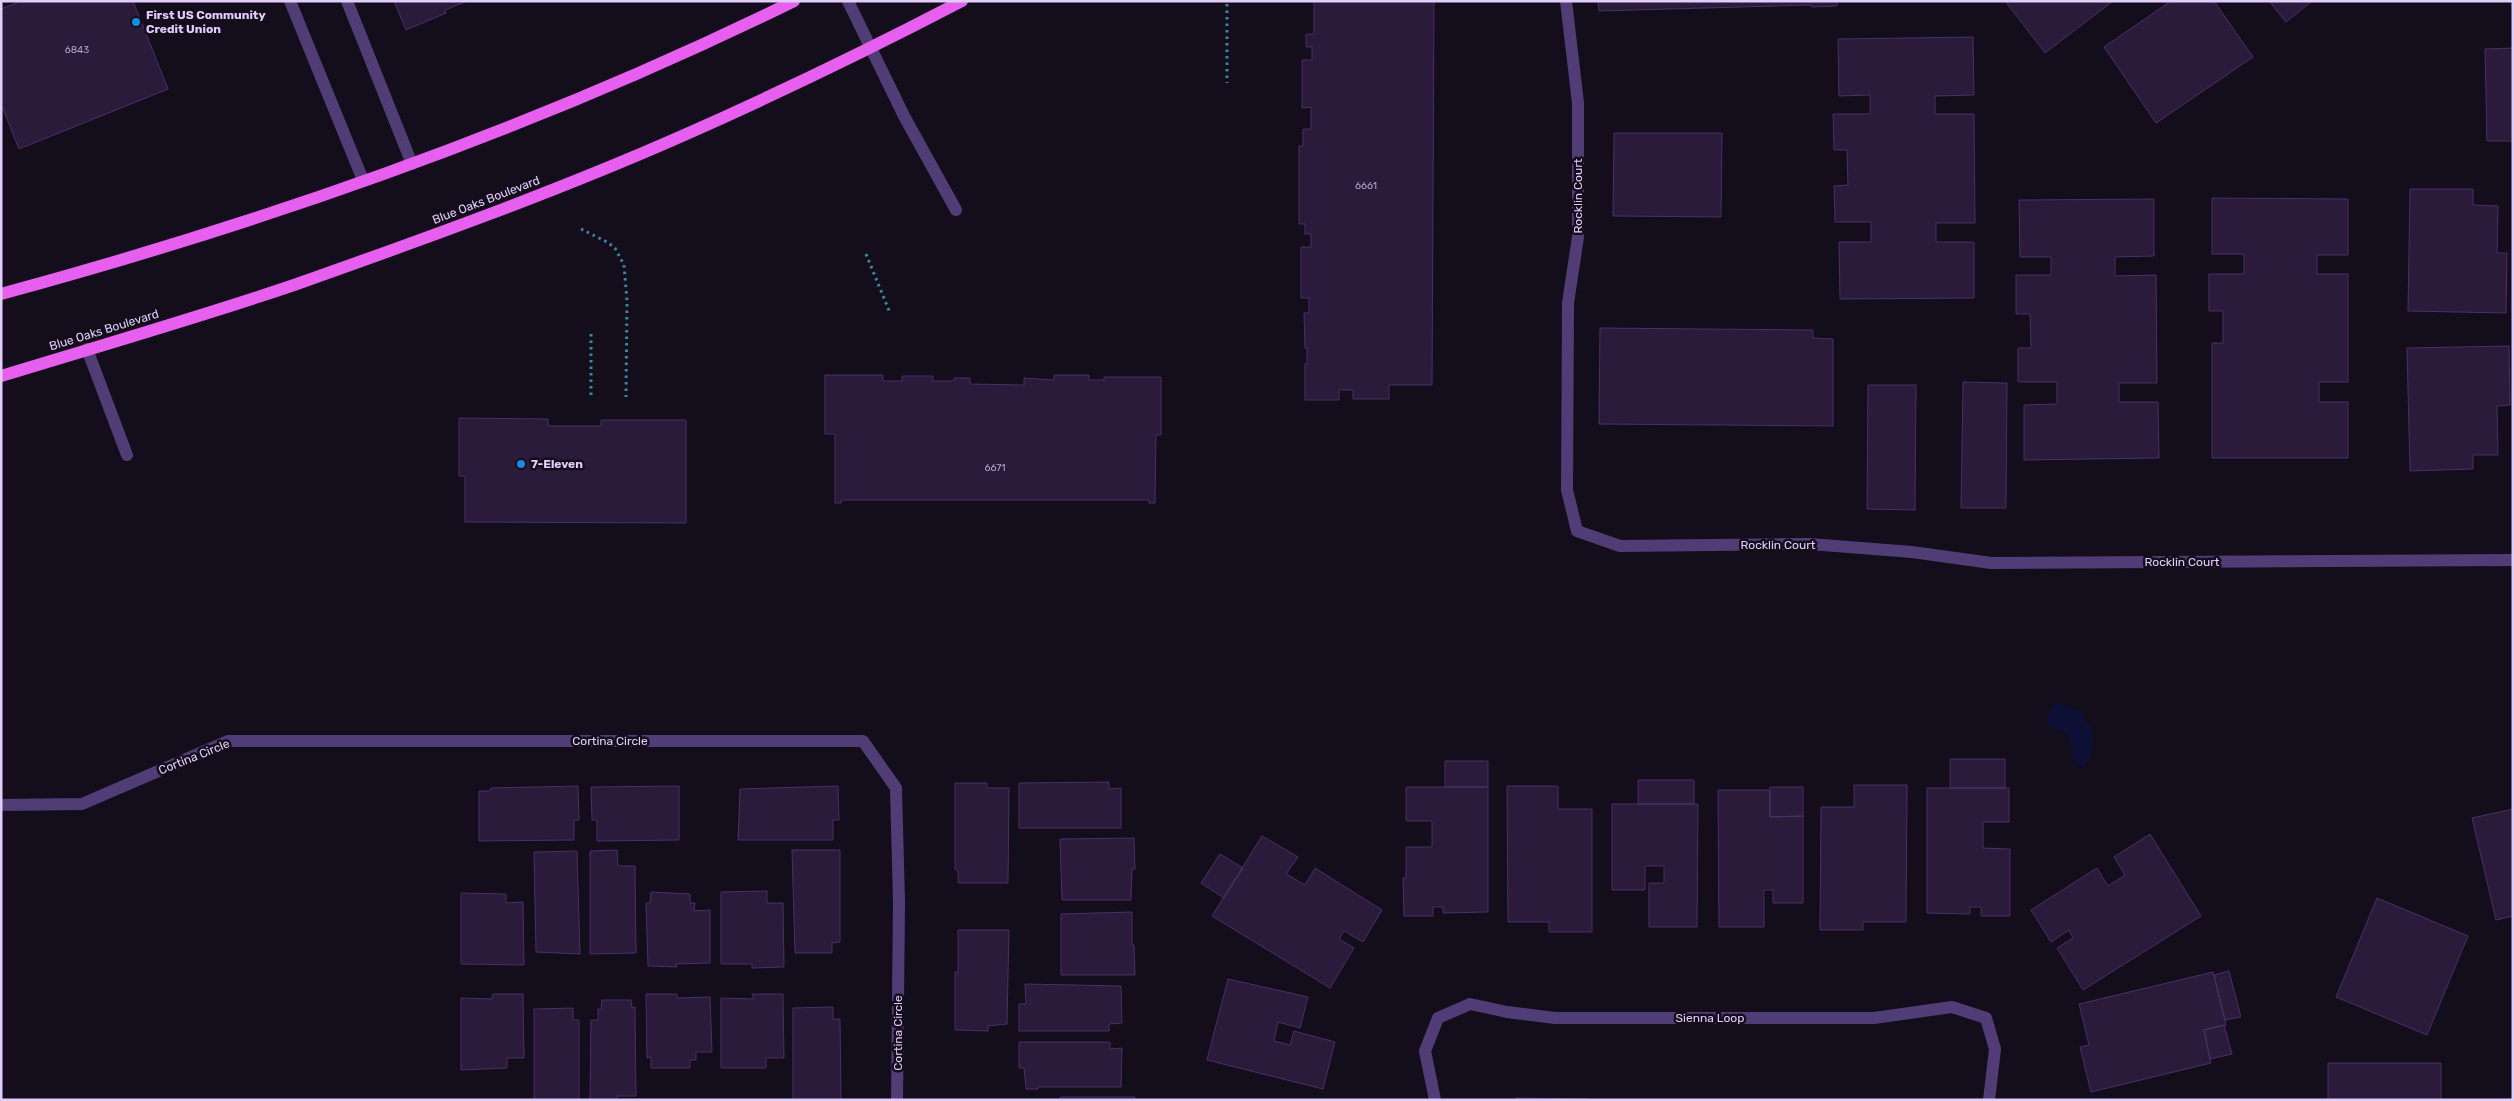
<svg xmlns="http://www.w3.org/2000/svg" width="2514" height="1101" font-family="Rubik,sans-serif">
  <style>
    .water { fill: #0d0f35 }
    .building { fill: #2b1b3b; stroke: #4a2f65 }
    .lines { fill: none; stroke-linecap: round; stroke-linejoin: round }
    .path { stroke: #3888a3; stroke-width: 3; stroke-dasharray: 2.5 4; stroke-linecap: butt }
    .minor { stroke: #513d76; stroke-width: 12 }
    .major { stroke: #e65fef; stroke-width: 12 }
    .poi-dot { fill: #168cdd; stroke: #140d1c; stroke-width: 2 }
    .labels { text-anchor: middle; stroke-width: 5; stroke-linejoin: round; paint-order: stroke }
    .number-label { font-size: 10px; fill: #b3a0ca }
    .poi-label { font-size: 12px; font-weight: bold; fill: #e0cdfa; stroke: #140d1c; text-anchor: start }
    .street-label { font-size: 12px; fill: #e0cdfa; stroke: #140d1c }
  </style>
  <rect width="100%" height="100%" fill="#140d1c"/>
  <path class="water" d="M2057,703l25,8c7,20 17,16 9,42 -2,7 -2,9 -7,14l-11,-5 -1,-14 -5,-15 -20,-7v-10l6,-12z"/>
  <path class="building" d="M21,1h112l35,88 -149,60 -18,-45v-95z
    M394,1h73l-22,9 1,3 -40,17z
    M1314,1h120l-2,384h-43v14h-36v-9h-14v10h-34v-36h2v-16h-2l-1,-35h5v-15h-8v-51h10v-13h-6v-10h-6v-78h4v-17h8v-22l-9,1v-48h10v-13h-6v-13h8z
    M1598,1h239v5l-25,1 -1,-2 -212,6z
    M2005,1h108l-68,52z
    M2171,1h43l39,56 -97,66 -52,-76z
    M2269,1h43l-26,21z
    M1973,37l1,58 -39,1v18h39l1,109h-39v19h38v56l-134,1 -1,-57h32v-20h-36l-1,-36 14,-1 -1,-35h-13l-1,-36h37v-19l-31,1 -1,-57z
    M2513,48v93h-26l-2,-92z
    M1614,133h108l-1,84 -108,-1z
    M2410,189h63v16l25,1 -1,47h10l-1,60 -98,-2z
    M2212,198l136,1v56h-31v19h31v108h-29v20h29v56h-136v-115h11v-32h-14v-37h35v-20h-32z
    M2154,199v57l-39,1v19l41,-1 1,108h-38v19h39l1,56 -135,2v-55l33,-1v-22h-39v-34h13l-1,-34h-14v-39h35v-18h-31l-1,-57z
    M1600,328l213,2v8l20,1v87l-234,-2z
    M2509,346l1,59 -13,1 1,49h-25v14l-63,2 -3,-123z
    M825,375h58v6h19v-5h31v5h21v-3h16v6l54,1v-7l30,2v-5h35v5h15v-3h57v58h-5l-1,68h-6v-3h-308v3h-6v-69h-10z
    M1963,382l44,1 -1,125h-45z
    M1868,385h48l-1,125 -48,-1z
    M459,418l89,1v7h53v-6h85v103l-221,-1v-46h-6z
    M1950,759h55v29h-55z
    M1445,761h43v26h-43z
    M1638,780h56v24h-56z
    M1109,782v7l12,-1v40h-102v-45z
    M955,783h32v5h22l-1,95h-50v-12l-3,-2z
    M1854,785h53l-1,137h-43v8h-43l1,-123h33z
    M578,786l1,34h-5v20l-95,1v-50h11l1,-3z
    M679,786v54l-82,1v-21h-5l-1,-33z
    M838,786l1,34h-6v20h-95l2,-51z
    M1507,786h51v23h34v123h-43v-10h-41z
    M1406,787h82v125l-45,1v-6h-10v9h-29l-1,-38h3v-31h26v-26h-26z
    M1770,787h33v29l-33,1z
    M1927,788h82v34h-26v26l27,1v67h-29v-9h-11v7l-43,-1z
    M1718,790h52v27l33,-1v87h-30v-13h-9v37h-45z
    M1612,804h86l-1,123h-48v-44h15v-17h-19v24h-33z
    M2513,809v107l-17,4 -24,-102z
    M2150,834l51,82 -118,74 -26,-42 16,-10 -4,-8 -18,12 -20,-32 66,-42 11,18 17,-11 -11,-18z
    M1262,836l36,21 -12,17 19,11 10,-17 67,42 -19,32 -19,-11 -5,8 15,9 -24,40 -118,-72z
    M1134,838l1,31h-3l-1,31h-69l-2,-61z
    M617,850l1,16h17l1,87 -46,1v-103z
    M792,850h48v92l-8,1v10h-37z
    M577,851l3,103 -44,-2 -2,-100z
    M1220,854l23,14 -19,30 -23,-15z
    M767,891v12h16l1,64 -32,1v-4h-31v-72z
    M651,892l39,2v9h5l-1,8 16,-1v53l-34,1 1,3 -29,-1 -2,-63h4z
    M461,893l45,1v9l17,-1 1,63 -63,-1z
    M2377,898l91,38 -41,99 -91,-38z
    M1132,912v33h2l1,30h-74v-61z
    M958,930h51l-2,94 -19,2v5l-33,-1v-58h3z
    M2229,971l12,46 -16,3 -11,-45z
    M2213,972l13,53 -22,5 7,33 -120,29 -11,-45 9,-2 -10,-41z
    M1228,979l80,18 -8,31 -22,-6 -4,19 16,4 4,-14 41,11 -12,47 -116,-29z
    M1025,984l96,2 1,37 -13,1v7h-90v-27h7z
    M493,994h30l1,64h-17v10l-46,2v-72l31,1z
    M646,994h31v4l33,-1 2,55h-16v8h-6v8h-39v-11l-4,1z
    M752,994h31l1,64h-18v10h-45v-70l33,1z
    M602,1000h29l1,8 3,-1 1,89h-19v4h-27l1,-80h7v-11h3z
    M833,1007v12h7l1,81h-48v-92z
    M573,1008v12h6v80h-45v-91z
    M2224,1025l8,29 -22,5 -6,-29z
    M1019,1042h91v7l12,-1 -1,39h-83v2h-12l-2,-21h-5z
    M2328,1063h113v37h-113z
    M1060,1097h75v3h-75z
    M1516,1098l72,1v1h-72z"/>
  <g class="lines">
    <path class="path" d="M1227,4v79
      M581,229l26,13 8,6 9,17 3,36 -1,96
      M866,254l24,59
      M591,334v63"/>
    <path class="minor" d="M290,1l73,179
      M347,1l65,163
      M848,1l56,115 52,94
      M1566,1l12,102v134l-10,66 -1,187 10,41 43,15 190,-2 102,8 79,11 522,-3
      M87,349l40,106
      M1,805l81,-1 146,-63h635l33,47 3,114 -2,198
      M1435,1100l-10,-49 13,-33 32,-14 37,8 48,6h319l78,-11 34,11 9,31 -6,51"/>
    <path class="major" d="M1,294c269,-73 543,-170 793,-293
      M1,376c98,-30 196,-58 293,-91 130,-46 261,-93 388,-149 95,-42 188,-87 280,-135"/>
  </g>
  <g class="poi-dot">
    <circle cx="136" cy="22" r="5"/>
    <circle cx="521" cy="464" r="5"/>
  </g>
  <g class="labels">
    <g class="number-label">
      <text x="77" y="53">6843</text>
      <text x="1366" y="189">6661</text>
      <text x="995" y="471">6671</text>
    </g>
    <g class="poi-label">
      <text x="146" y="19">First US Community<tspan x="146" dy="14">Credit Union</tspan></text>
      <text x="531" y="468">7-Eleven</text>
    </g>
    <g class="street-label">
      <text transform="translate(1578 196) rotate(-90)" y="4">Rocklin Court</text>
      <text transform="translate(486 200) rotate(-21)" y="4">Blue Oaks Boulevard</text>
      <text transform="translate(104 330) rotate(-17)" y="4">Blue Oaks Boulevard</text>
      <text x="1778" y="549">Rocklin Court</text>
      <text x="2182" y="566">Rocklin Court</text>
      <text x="610" y="745">Cortina Circle</text>
      <text transform="translate(194 757) rotate(-22)" y="4">Cortina Circle</text>
      <text x="1710" y="1022">Sienna Loop</text>
      <text transform="translate(898 1033) rotate(-90)" y="4">Cortina Circle</text>
    </g>
  </g>
  <rect width="2514" height="1101" fill="none" stroke="#e0cdfa" stroke-width="5"/>
</svg>
